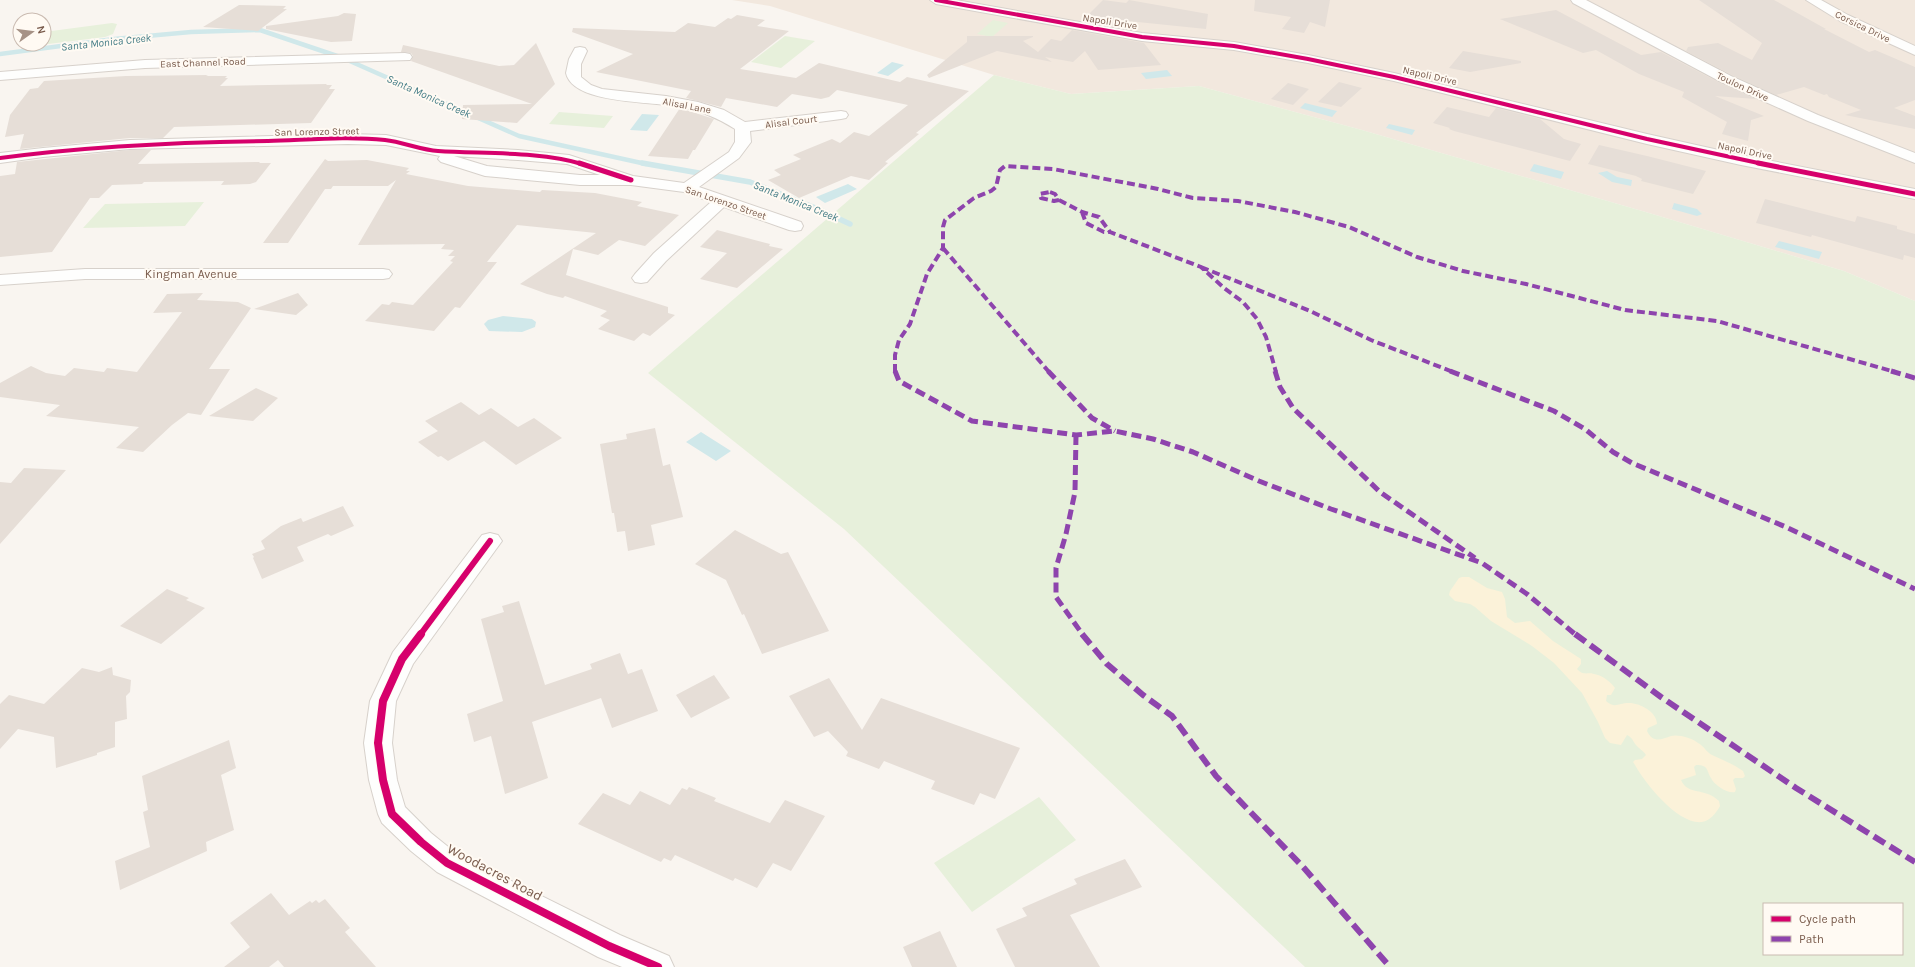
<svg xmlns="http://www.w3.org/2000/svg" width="1915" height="967" font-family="Karla,sans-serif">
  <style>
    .residential { fill: #f2e8de }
    .green { fill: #e7f0db; fill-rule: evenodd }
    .sand { fill: #fbf2d9 }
    .water { fill: #d0e8ea }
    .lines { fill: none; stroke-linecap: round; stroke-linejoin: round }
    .stream-far1 { stroke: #d0e8ea; stroke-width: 4.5 }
    .stream { stroke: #d0e8ea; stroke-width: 5.5 }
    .building { fill: #e6ded7 }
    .minor-casing { stroke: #d7d1cb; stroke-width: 2 }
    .minor { fill: #fefefd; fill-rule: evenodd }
    .quiet-far2 { stroke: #8e44ad; stroke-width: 4; stroke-dasharray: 8 4; stroke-linecap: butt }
    .quiet-far1 { stroke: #8e44ad; stroke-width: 5; stroke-dasharray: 10 5; stroke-linecap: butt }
    .quiet { stroke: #8e44ad; stroke-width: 6; stroke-dasharray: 13 6; stroke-linecap: butt }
    .cycleway-far3-casing { stroke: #fffaf3; stroke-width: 5.5 }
    .cycleway-far2-casing { stroke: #fffaf3; stroke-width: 7 }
    .cycleway-far1-casing { stroke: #fffaf3; stroke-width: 8 }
    .cycleway-casing { stroke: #fffaf3; stroke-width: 10 }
    .cycleway-far3 { stroke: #d6006c; stroke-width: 4 }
    .cycleway-far2 { stroke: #d6006c; stroke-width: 5 }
    .cycleway-far1 { stroke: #d6006c; stroke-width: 6 }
    .cycleway { stroke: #d6006c; stroke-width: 8 }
    .labels { text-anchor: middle; stroke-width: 4; stroke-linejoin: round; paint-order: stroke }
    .far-street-label { font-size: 10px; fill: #7a5c4d; stroke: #fffaf3 }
    .far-water-label { font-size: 11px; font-style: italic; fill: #437c86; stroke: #fffaf3 }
    .street-label { font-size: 12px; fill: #7a5c4d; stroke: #fffaf3 }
    .near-street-label { font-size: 14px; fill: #7a5c4d; stroke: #fffaf3 }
  </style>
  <rect width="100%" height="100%" fill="#f9f5f0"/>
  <path class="residential" d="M732,0h1183v301l-71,-30 -195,-58 -287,-83 -163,-44 -128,8 -77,-19 -224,-69z"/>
  <path class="green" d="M993,20l15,3 -16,14 -15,-3z
    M112,23l5,1 -4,10 -8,3 -73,9 -5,-1 17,-1v-12z
    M785,36l30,5 -34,27 -30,-6z
    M994,75l77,19 128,-8 163,44 287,83 195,58 71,30v666h-610l-461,-438 -196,-156zM1764,904h138v50h-138z
    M559,112l54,4 -9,12 -55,-4z
    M204,202l-19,24 -102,2 22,-24z
    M1039,797l37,43 -104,72 -38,-49z"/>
  <path class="sand" d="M1462,577h7l18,11 15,4 3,7 2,18 8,6 15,-2 23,20 28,18v5l-4,5c6,7 10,3 17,5 8,1 17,8 21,14l-4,7h-4l-1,6c9,8 12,2 23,2 11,0 28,9 28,21l-9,4 -1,3c6,13 15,8 24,5 7,-2 21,2 27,7 6,3 8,9 14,12 11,5 21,9 31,16l2,5 -2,2h-8l-2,2 3,9 -1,3c-7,2 -21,-7 -24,-14 -5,-8 -2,-13 -15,-13l-2,2 2,8 -15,5c7,16 24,7 38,21l1,5c-4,7 -10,15 -18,16 -24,3 -57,-39 -67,-57l-2,-3 2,-2 7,-1 4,-4c-3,-5 -7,-6 -10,-10 -4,-5 -3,-7 -9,-10l-6,10 -11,-2 -5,-5 -7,-16 -16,-29 -28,-30 -22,-17 -41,-25 -16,-14 -5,-3 -15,-3 -6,-6 1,-4 9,-13z"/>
  <path class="water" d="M892,62l12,3 -16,11 -11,-3z
    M1167,70l5,6 -26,3 -5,-6z
    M1305,103l32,8 -5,6 -32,-9z
    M642,114l17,1 -12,16 -17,-1z
    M1389,124l26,6 -3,5 -26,-7z
    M1534,164l30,8 -3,7 -31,-8z
    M1607,171l10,6 15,3 -1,6 -19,-4 -14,-9z
    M848,184l9,5 -32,14 -9,-6z
    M1674,203l23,6 5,5 -5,2 -25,-7z
    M1779,241l43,11 -3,7 -44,-12z
    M503,316l29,3 4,3 -1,5 -13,5 -33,-1 -5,-7 4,-4z
    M701,432l30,19 -15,10 -30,-19z"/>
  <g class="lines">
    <path class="stream-far1" d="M0,54l114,-15 77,-7 69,-2 83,28 176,78 127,28"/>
    <path class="stream" d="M642,163l108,19 68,27 32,15"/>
  </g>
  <path class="building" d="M1103,0l23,3 3,-3 79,14 -2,15 -78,-8 7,9 -53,-9z
    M1255,0h75l-5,27 -15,-5 -6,11 -22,-4 9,-12 -37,-6z
    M1699,0h75l52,29h-2l45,23 6,-2 40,17v33l-21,8 21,8v13l-70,-14 16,-5 -32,-13 -2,-3 -3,1 -20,-8 -28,8 -44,-20 -46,-24 2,-4 30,-4 34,17 10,-17z
    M239,5l47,1 -3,3h4l-29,22 -55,-4z
    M1556,10l85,45 20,-3 59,31 36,16 -41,-3 49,20 -13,4 -3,21 -26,-7 5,-12 -45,-25 2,-5 -45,-18 -43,-24 -13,3 -83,-34z
    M344,13l12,1 -4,27 -21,1 -65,-13v-3l72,-10z
    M737,15l28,5 -8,6 32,5 -49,38 56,9 23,-15 81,19 7,-5 62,14 -53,42 3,1 -34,28 3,1 -19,17 -18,-4 -52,22 -31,-18 13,-5 -7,-5 27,-11 -8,-4 39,-16 8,4 14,-11 15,4 39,-31 -71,-15 -8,7 -8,2 -29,-5 -15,13 -51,-9 -5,9 -35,-9 5,-7 -95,-19 37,-18 -61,-22 1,-4 102,4 13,-9 27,4 13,-9 3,1z
    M1072,30l72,13 17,22 -63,5 -13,-19 -12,11 -28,-5 7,5 -55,-11 -68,27 -2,-3 40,-33v-6h66v1l-10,4 15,11 13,-13 10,2z
    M536,43l19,41 -38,39 -55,-4 1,-14 69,-1 -121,-43 2,-5 -2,-3 -10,-1 2,-7 96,21 15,-1z
    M1463,51l58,10v2l-51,9 -21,-4z
    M208,75l-2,1h21l-2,2h3l-8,8 107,-2 -1,1h6l-3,4h6l-24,34 -137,4 -11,11h-33l-110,11 4,-15 -19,3 5,-22 20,-26 8,-1 6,-7 82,-5z
    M1339,82l23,6 -21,19 -23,-5z
    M1288,83l21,6 -16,16 -22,-6z
    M1447,107l42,10 7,-9 44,11 24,20 17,5 -11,17 -116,-30 -5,-2 1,-1 -17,-5z
    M680,108l34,11 -19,31h-2l-5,9 -40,-3z
    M1599,145l48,11 59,15 -13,23 -52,-13 1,-2 -6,-3 -48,-12z
    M130,150h21l-13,14 122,-2 -1,1h12l-15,19 -6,2 -29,1 3,-4 -80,1 -2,2 -30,1 -13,13h-9l-38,54 -52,5v-81l15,-2 2,-12z
    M325,159l3,2 39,-1 42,8 -3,3h4l-4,3 62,12 72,6 2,-2 53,3 47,9 -5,4 42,9 -34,31 -26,-6 -21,15 -25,-6 -7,26 102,32v6l7,2 -25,21 -7,-3 -9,8 -36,-12 12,-9 -10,-4 7,-5 -42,-15 -2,2 -16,-4 -27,-10 76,-51 -79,-8 -30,37h10l-37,46 -5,-1 -21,24 -69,-10 17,-17 7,1 3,-3 21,3 40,-43 -3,-1 5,-5h-7l6,-6 -13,-1 4,-5 -87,1 38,-65 -8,6h-55l-2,3h-6l-37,54h-25z
    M1765,199l90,23 2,-6 40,10v3l18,5v24l-11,-3 -1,5 -91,-25 -1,2 -55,-14z
    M717,230l53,14 -1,2 14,3 -46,39 -37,-9 27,-26 -27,-6z
    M203,293l-6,7 41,2 13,6 -42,61h21l-29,46 -13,-2 -16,12 -29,27 -27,-4 23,-21 -93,-11 14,-11 -60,-8v-14l31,-17 15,7 19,3 9,-8 30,4 3,-4 30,4 45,-60 -29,1 14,-19z
    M298,293l10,12 -12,10 -42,-6z
    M256,388l22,10 -25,23 -44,-5z
    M461,402l18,13 12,-7 27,19 16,-9 28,20 -46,27 -32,-24 -36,20 -7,-5 -3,1 -20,-15 20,-11 -13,-10z
    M655,428l8,38 7,-2 13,53 -32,8 4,20 -27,6 -3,-20 -8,1 -3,-19h-2l-12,-69 27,-5 -1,-5z
    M24,468l42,2 -66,74v-62l11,1z
    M343,506l11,20 -23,10 -3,-2 -31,13 7,14 -42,18 -9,-21 1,-1 -2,-3 13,-5 -4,-8 20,-15 20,-8 2,4z
    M735,530l46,24 7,-2 41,79 -67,23 -18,-40 -2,1 -16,-35 -31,-16z
    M167,589l22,9 -3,2 19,8 -44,36 -41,-18z
    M519,601l26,84 47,-16 -2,-5 30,-11 8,21 14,-5 16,42 -46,17 -11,-30 -69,24 16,56 -43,16 -14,-58 -17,6 -7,-28 36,-13 -22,-82 23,-7 -2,-6z
    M112,667l1,8 18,5 -1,12 -4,4 1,23 -12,3v25l-18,6v2l-41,13 -2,-31 -36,-8 -18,20v-45l9,-9 35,9 38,-36 17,4z
    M714,675l16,23 -39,20 -15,-23z
    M829,678l33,52 19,-32 139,50 -25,51 -15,-6 -6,12 -43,-16 4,-8 -51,-20 -5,8 -33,-13 2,-4 -20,-21 -14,6 -25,-41z
    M229,740l7,28 -15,7 13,55 -28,12 1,9 -87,39 -5,-29 35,-14 -7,-35 5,-2 -6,-34z
    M689,787l27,11 -2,3 56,22 15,-23 40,16 -34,55 -18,-8 -16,25 -22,-10 -2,3 -58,-26 -4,6 -7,-3 -3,4 -83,-38 25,-31 27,12 10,-14 30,14 12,-17 5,2z
    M1125,859l17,28 -72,28 30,52h-85l-19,-38 31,-13 -5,-8 55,-24 -3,-5z
    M271,893l18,22 21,-14 2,2 4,-3 3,3 6,-4 25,29 -5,4 31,35h-92l-6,-7 -9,7h-45l26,-20 -20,-24z
    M940,931l17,36h-45l-9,-20z"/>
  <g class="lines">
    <defs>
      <path id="minor" d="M930,0h26l186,33 92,9 74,13 86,18 253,61 94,21 174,34v10l-174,-34 -94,-21 -253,-63 -86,-18 -74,-13 -92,-9 -206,-37z
        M1571,0h15l145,76 87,39 97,38v10l-107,-42 -87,-39 -148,-79z
        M1806,0h15l27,15 67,31v9l-75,-34z
        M580,47l5,1 2,3 -6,13v13l10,8 11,4 64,7 32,6 26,8 21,12 96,-11 5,1 2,3 -2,3 -5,1 -91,12 1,11 -12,16 -40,29 102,35 2,4 -2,4 -6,1 -6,-1 -65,-23 -58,54 -19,21 -6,1 -6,-1 -3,-4 3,-4 19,-21 57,-51 -27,-10 -53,-7h-51l-95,-9 -44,-14 -3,-3 2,-3 -54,-11 -38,-1 -218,5 -87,8 -43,6v-10l43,-5 87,-8 218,-6 38,1 50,11 82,4 51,5 64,21 51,7 45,-31 6,-10v-13c-17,-11 -34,-18 -54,-22 -27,-6 -108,-2 -115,-34l3,-14 6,-11zM454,156l64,4 49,4 33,11h-20l-93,-9z
        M405,53l5,1 2,3 -2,3 -265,8 -145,12v-8l145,-12z
        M85,269h298l6,1 3,4 -3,4 -6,1h-298l-85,6v-10z
        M490,533l8,2 4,6 -89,123 -17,37 -4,42 5,37 8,27 26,26 26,21 163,81 49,21 5,11h-52l-24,-10 -161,-85 -26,-21 -29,-28 -4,-9 -9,-34 -5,-37 6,-42 23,-49 89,-117z"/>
    </defs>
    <use href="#minor" class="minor-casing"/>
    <use href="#minor" class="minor"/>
    <path class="quiet-far2" d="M1050,192l5,2 4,6 -5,1 -13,-3 -1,-4z
      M1059,200l23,12 17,5 11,15 91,35 23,21 19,14 14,17 9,18 10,35
      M1082,212l4,11 18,9h6
      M943,248l106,124
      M1201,267l109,44 61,29 82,32
      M895,372v-17l4,-15 11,-16 17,-50 16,-26v-21l2,-7 29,-22 17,-7 5,-4 4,-17 5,-4 48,3 105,20 35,9 45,3 57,11 54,15 68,30 46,14 63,13 99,26 92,11 178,51"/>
    <path class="quiet-far1" d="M895,371l4,10 73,40 104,14 39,-4 38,8 40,13 66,29 72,28 151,54 45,31 49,41
      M1048,371l44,47 23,13
      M1275,371l5,16 13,21 87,84 95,66
      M1450,371l104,40 31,18 28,23 19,11 154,64 129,62
      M1891,371l24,7
      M1076,435l-1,57 -9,42 -10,34v29l27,38"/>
    <path class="quiet" d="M1082,634l25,30 36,31 29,21 44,60 88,92 86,99
      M1575,634l86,63 135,91 119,74"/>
    <defs>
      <path id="cycleway-far3" d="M936,0l206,37 92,9 74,13 86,18 253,62 116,25
        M0,158c89,-12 178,-16 268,-17 38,-1 79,-5 117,-1 18,2 36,10 53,11 44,3 103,0 144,13"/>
      <path id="cycleway-far2" d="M579,163l52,17
        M1758,163l157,31"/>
      <path id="cycleway-far1" d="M420,635l70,-94"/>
      <path id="cycleway" d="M421,634l-19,25 -19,42 -5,42 5,37 9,34 29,28 26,21 162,83 49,21"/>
    </defs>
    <use href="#cycleway-far3" class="cycleway-far3-casing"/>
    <use href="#cycleway-far2" class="cycleway-far2-casing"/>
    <use href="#cycleway-far1" class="cycleway-far1-casing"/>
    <use href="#cycleway" class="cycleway-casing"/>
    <use href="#cycleway-far3" class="cycleway-far3"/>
    <use href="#cycleway-far2" class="cycleway-far2"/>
    <use href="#cycleway-far1" class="cycleway-far1"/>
    <use href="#cycleway" class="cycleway"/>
  </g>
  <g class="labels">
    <g class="far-street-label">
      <text transform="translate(1110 21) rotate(9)" y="4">Napoli Drive</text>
      <text transform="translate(1863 26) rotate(26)" y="4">Corsica Drive</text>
      <text transform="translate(203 62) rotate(-2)" y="4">East Channel Road</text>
      <text transform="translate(1430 75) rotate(13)" y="4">Napoli Drive</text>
      <text transform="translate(1743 86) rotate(25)" y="4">Toulon Drive</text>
      <text transform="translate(687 105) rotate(11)" y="4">Alisal Lane</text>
      <text transform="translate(791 121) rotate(-7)" y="4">Alisal Court</text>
      <text transform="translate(317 131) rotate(-1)" y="4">San Lorenzo Street</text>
      <text transform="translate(1745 150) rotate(12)" y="4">Napoli Drive</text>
      <text transform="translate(726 202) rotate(19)" y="4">San Lorenzo Street</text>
    </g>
    <g class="far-water-label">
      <text transform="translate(106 42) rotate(-6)" y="4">Santa Monica Creek</text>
      <text transform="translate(429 96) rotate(24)" y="4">Santa Monica Creek</text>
      <text transform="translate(796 201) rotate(22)" y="4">Santa Monica Creek</text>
    </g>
    <g class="street-label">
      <text x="191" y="278">Kingman Avenue</text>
    </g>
    <g class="near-street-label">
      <text transform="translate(495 872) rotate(28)" y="5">Woodacres Road</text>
    </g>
  </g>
  <rect x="1763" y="903" width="140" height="52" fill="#fffaf3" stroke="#cabbb1"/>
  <rect x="1771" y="916" width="20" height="6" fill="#d6006c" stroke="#cabbb1"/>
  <text x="1799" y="923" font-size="12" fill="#7a5c4d">Cycle path</text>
  <rect x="1771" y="936" width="20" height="6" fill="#8e44ad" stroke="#cabbb1"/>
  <text x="1799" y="943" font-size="12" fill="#7a5c4d">Path</text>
  <g transform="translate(32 32) rotate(76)"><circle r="19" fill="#fffaf3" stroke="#cabbb1"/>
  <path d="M0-3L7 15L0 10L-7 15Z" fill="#a69286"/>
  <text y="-6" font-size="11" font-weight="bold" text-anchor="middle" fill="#7a5c4d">N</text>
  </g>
</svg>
